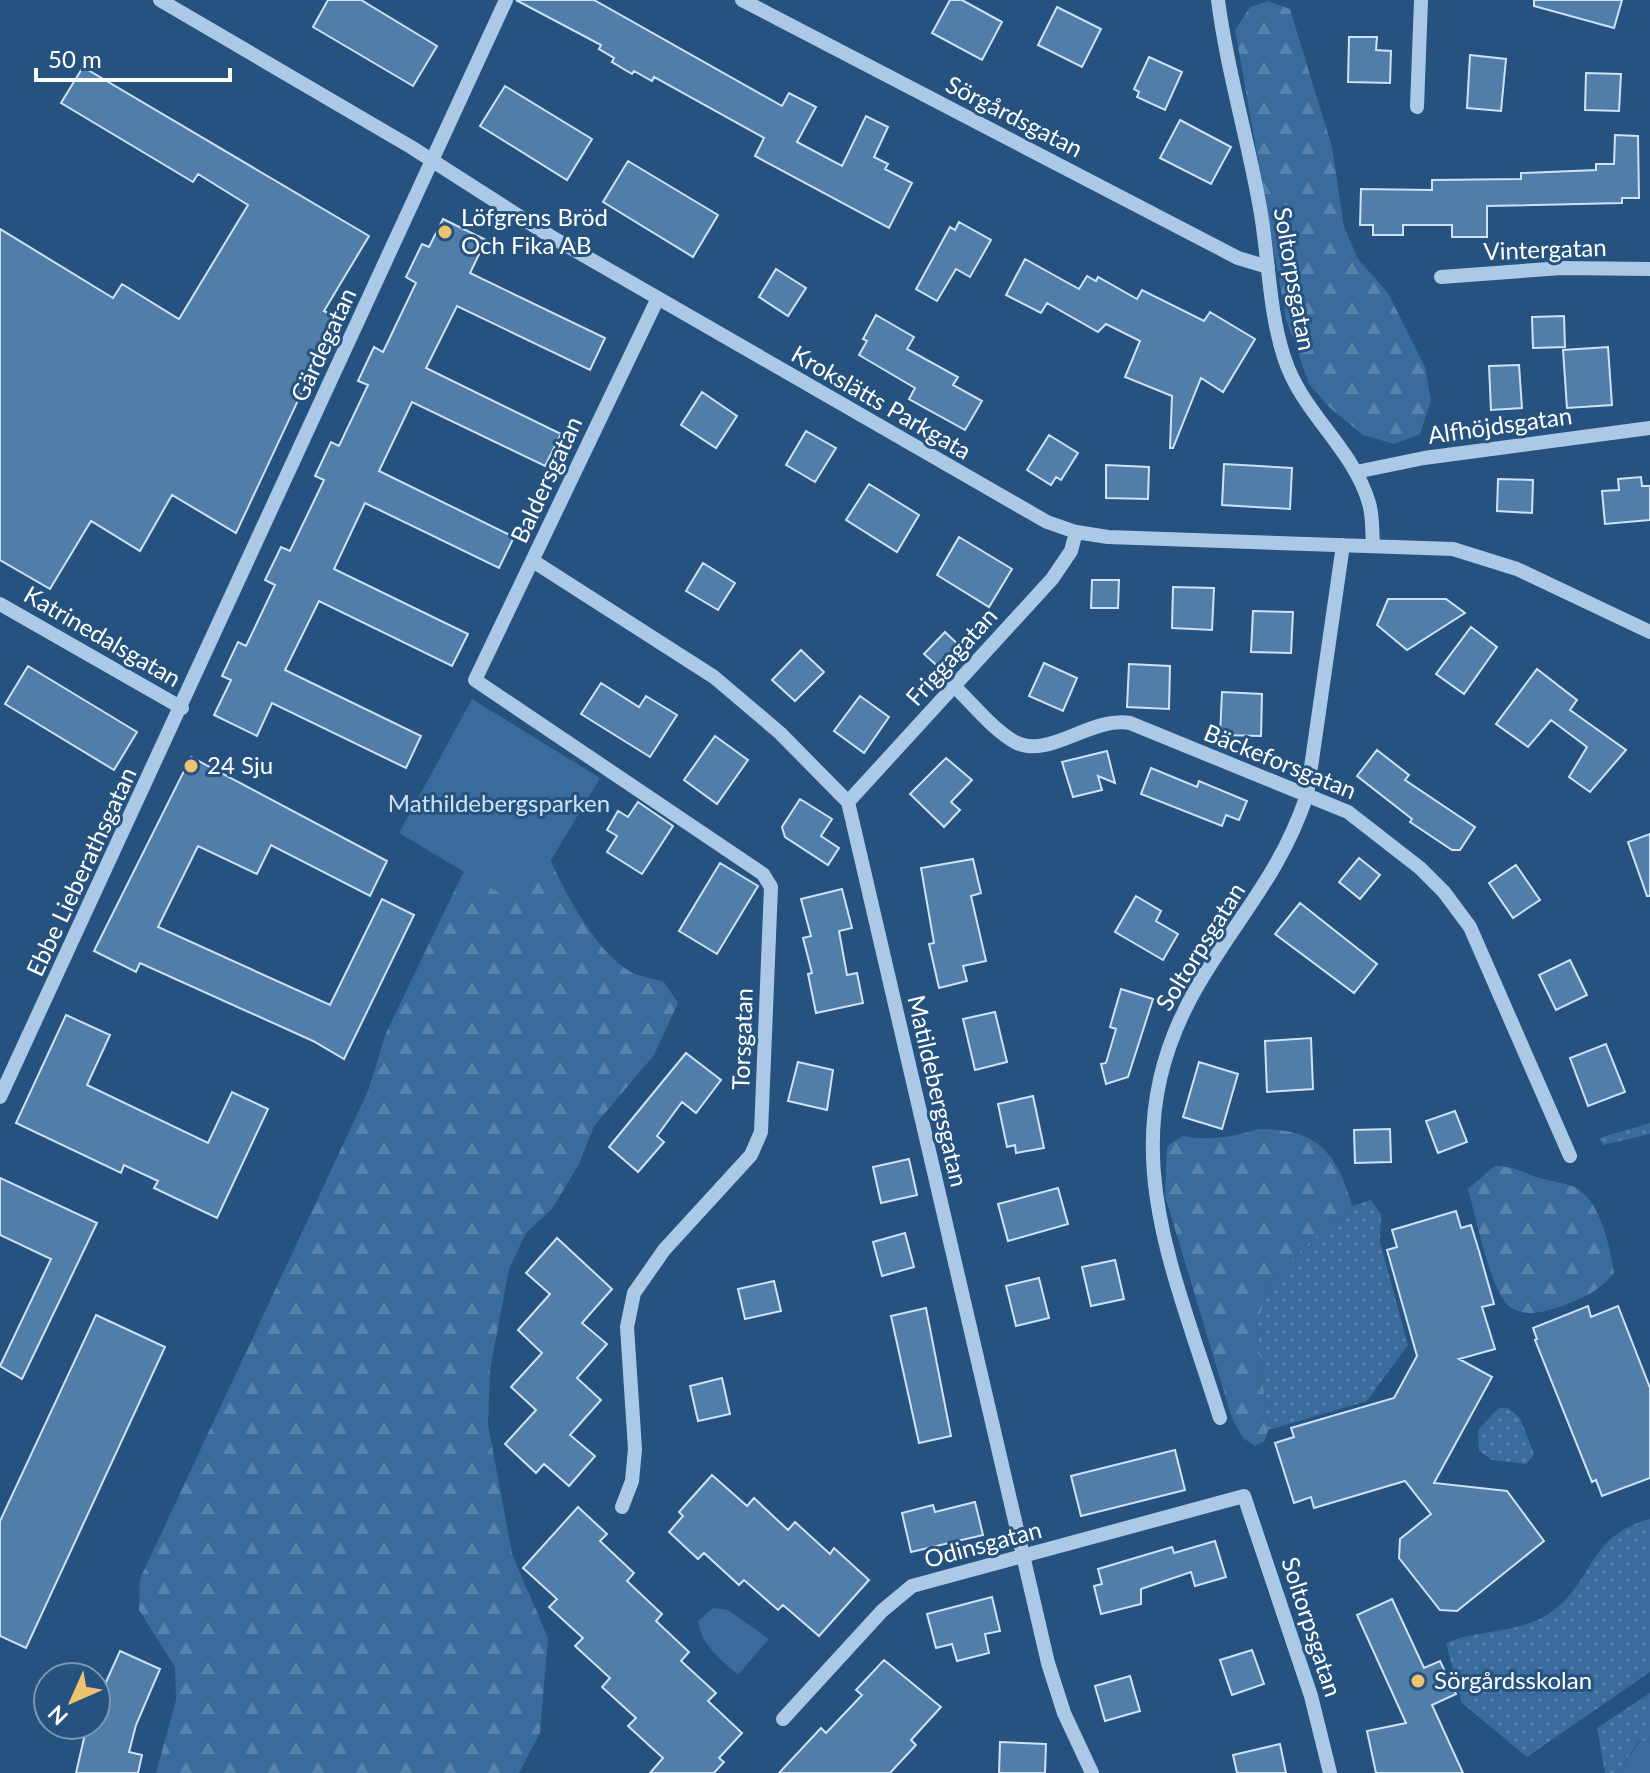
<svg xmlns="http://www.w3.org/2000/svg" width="1650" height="1773" font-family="Lato,sans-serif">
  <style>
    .grass { fill: url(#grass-dots) }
    .forest { fill: url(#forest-firs) }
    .green { fill: #396c9c }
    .building { fill: #517ea9; stroke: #cee2f5; stroke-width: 2 }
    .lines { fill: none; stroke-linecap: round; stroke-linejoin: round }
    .minor { stroke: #abc9e6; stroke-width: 14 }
    .poi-dot { fill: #efc26f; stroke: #25527e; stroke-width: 3 }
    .labels { text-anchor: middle; stroke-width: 6; stroke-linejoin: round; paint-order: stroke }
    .street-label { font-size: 24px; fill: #fff; stroke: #25527e }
    .poi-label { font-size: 24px; fill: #fff; stroke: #25527e; text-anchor: start }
    .park-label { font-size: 24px; fill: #cee2f5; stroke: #25527e }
  </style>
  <defs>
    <pattern id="grass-dots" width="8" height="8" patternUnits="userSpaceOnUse" patternTransform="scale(2)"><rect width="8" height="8" fill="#396c9c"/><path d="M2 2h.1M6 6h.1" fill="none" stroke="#5782ab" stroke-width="1.8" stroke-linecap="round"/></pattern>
    <pattern id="forest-firs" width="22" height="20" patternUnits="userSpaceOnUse" patternTransform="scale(2)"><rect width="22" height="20" fill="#396c9c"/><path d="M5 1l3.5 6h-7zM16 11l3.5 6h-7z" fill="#5782ab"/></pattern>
  </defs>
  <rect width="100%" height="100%" fill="#25527e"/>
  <path class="grass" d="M1650,1123v11l-47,11 -4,-7z
    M1371,1200l10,14 -1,28 28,103 -41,56 -99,29 -11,-102 10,-39 40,-45 45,-38z
    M1499,1408h9l12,10 14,36 -8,10 -34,-4 -13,-9 -1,-21z
    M1650,1519v153l-123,85 -65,-54 -16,-60c35,-15 71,-8 104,-30 44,-30 37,-78 100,-94z
    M1650,1693v47l-12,2 -20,31h-13l-8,-45z"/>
  <path class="forest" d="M1268,1l22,8 42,138 12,80 14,32 30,34 37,74 6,33 -11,34 -26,10 -31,-9 -33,-27 -21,-24 -23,-65 -51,-289 15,-23z
    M505,842l43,13c16,36 46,94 81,116 9,6 25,7 35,11l14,21 -24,52 -60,71 -15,38 -27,45 -26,24 -17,36 -19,101 -2,54 24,130 36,84 -8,95 -21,40h-363l20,-73 -1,-33 -36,-57 1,-31 228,-488 18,-58 77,-160z
    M1259,1129c58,0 78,23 93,77l-45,38 -40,45 -10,39 11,102 -3,11 -10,5 -12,-8 -11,-20 -67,-222 2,-50 16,-10c27,5 50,1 76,-7z
    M1495,1166c17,0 25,5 41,11 12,4 25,5 36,9 28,11 38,61 42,87 -14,18 -36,28 -58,35 -16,5 -33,9 -47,-2 -18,-13 -34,-93 -41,-117z"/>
  <path class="green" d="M472,699l128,79 -77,129 -124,-74z
    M713,1608l15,2 41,29 -31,36c-17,-15 -37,-30 -40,-54z
    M1650,1740v33h-32l21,-31z"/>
  <path class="building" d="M328,0h33l76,46 -24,40 -100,-59z
    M516,0h78l188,106 7,-13 27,14 -19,35 45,24 24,-50 22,11 -14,30 14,7 -3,5 27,14 -23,45 -134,-72 9,-18 -110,-61 -2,4 -18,-10 -2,3 -20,-12 2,-4 -15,-9 2,-4z
    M950,0h12l40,22 -20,38 -50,-27z
    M1534,0h88l-8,28 -80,-22z
    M1057,7l44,22 -19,38 -44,-22z
    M1349,37h28l-1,13 15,1 -1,32 -42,-1z
    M1470,55l36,4 -5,52 -34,-3z
    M1149,57l33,15 -17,38 -28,-13 2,-5 -5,-3z
    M83,67l286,169 -45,75 13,6 -101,216 -64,-38 -32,56 -49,-30 -41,68 -50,-29v-331l113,69 9,-14 57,35 69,-114 -50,-31 -5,8 -132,-79z
    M1586,73l35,1 -2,37 -34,-1z
    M505,86l87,53 -25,41 -87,-54z
    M1180,120l51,27 -20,37 -51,-26z
    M1615,135l23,1 1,62h-17v5l-135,3v31h-35v-12h-49v10h-30v-10h-13l1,-36 71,1v-10l89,-1v-6l75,-3v-6h18z
    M628,161l90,54 -25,42 -90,-55z
    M443,219l43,21 -16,33 135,65 -15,32 -133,-64 -31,62 135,66 -16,32 -133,-64 -33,69 135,66 -15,31 -134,-65 -31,66 134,65 -16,32 -133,-65 -34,69 136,66 -15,32 -134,-65 -15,33 -43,-21 17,-35 -9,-4 16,-34 8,4 29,-61 -10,-5 16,-33 9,4 34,-71 -9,-4 16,-34 8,4 29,-61 -10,-4 16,-34 9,5 33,-69 -10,-6 16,-33 7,3z
    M959,222l32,18 -21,37 -14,-8 -19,32 -21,-12 34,-62 5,3z
    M1025,259l54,30 8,-13 9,5 2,-4 39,22 5,-9 62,31 6,-9 45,27 -32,53 -22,-14 -28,70h-3l2,-52 -47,-19 15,-36 -34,-17 -8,8 -51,-29 -6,10 -35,-18z
    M776,269l30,19 -18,28 -29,-19z
    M876,315l38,22 -7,12 51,28 -5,8 29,16 -17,29 -56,-31 6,-11 -56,-33 8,-14 -4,-2z
    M1564,316l1,31 -32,1 -1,-31z
    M1608,347l4,58 -45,3 -4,-58z
    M1519,365l3,43 -31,2 -2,-44z
    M702,392l35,24 -21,32 -35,-23z
    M806,431l30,17 -21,34 -29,-17z
    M1049,435l29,18 -17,27 -5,-3 -5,8 -24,-15z
    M1224,464l68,4 -2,41 -68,-4z
    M1106,465l43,2 -1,32 -42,-1z
    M1641,477l1,9h8v34l-45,4 -3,-33 17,-1 -1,-11z
    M1498,479l35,1 -1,33 -35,-2z
    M869,484l50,31 -22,37 -51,-32z
    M959,537l53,32 -23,38 -52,-32z
    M703,563l32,20 -17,27 -32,-19z
    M1092,580h27l-1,28h-27z
    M1173,587l41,1 -2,42 -40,-2z
    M1388,599h58l19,14 -58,37 -30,-25z
    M1253,611l40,1 -2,41 -40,-1z
    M1471,627l26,20 -33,47 -28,-20z
    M945,632l18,17 -20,22 -19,-17z
    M801,650l23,22 -29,29 -23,-21z
    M1044,663l33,15 -14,33 -34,-15z
    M1129,664l41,2 -1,43 -42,-2z
    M28,666l109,66 -23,38 -109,-66z
    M1537,669l40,31 -7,10 56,40 -36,42 -21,-15 18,-30 -36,-27 -23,27 -32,-23z
    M601,683l38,24 7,-11 31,19 -27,42 -69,-43z
    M1222,692l40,2 -1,42 -41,-1z
    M860,696l29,21 -25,36 -30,-22z
    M715,736l33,24 -31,44 -33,-24z
    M1377,750l32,25 -4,5 70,47 -15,23h-8l-42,-28 2,-3 -55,-43z
    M1107,751l8,32 -17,-7 4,14 -29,7 -11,-35z
    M191,757l196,104 -17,35 -99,-51 -14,29 -59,-28 -40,81 172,78 52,-106 32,16 -70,144 -31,-18 -173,-78 -4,9 -42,-21z
    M946,758l26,22 -21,22 9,8 -16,17 -34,-33z
    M1151,768l46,19 2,-6 48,20 -8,19 -13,-5 -4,11 -81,-32z
    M800,799l32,20 -11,17 18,12 -11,17 -43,-28 -3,-10z
    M638,802l35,24 -31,48 -35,-22 10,-16 -10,-6 11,-19 10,6z
    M1650,834v62h-3l-19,-54z
    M1359,858l21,17 -20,24 -21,-17z
    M973,859l8,34 -10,3 15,65 -23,5 4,15 -28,7 -10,-44 5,-1 -13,-75z
    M720,863l38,23 -41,68 -38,-23z
    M1516,865l24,35 -27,18 -24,-35z
    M842,889l10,39 -13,3 8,44 10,-2 6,30 -47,10 -8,-39 4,-1 -9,-35 8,-2 -10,-37z
    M1136,896l25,15 -5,10 22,13 -15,26 -48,-28z
    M1300,903l77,61 -23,29 -79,-59z
    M1570,960l17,35 -31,15 -17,-35z
    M1121,989l32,10 -25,78 -22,7 -5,-20 5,-1 10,-34 -6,-2z
    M995,1012l12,50 -32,8 -12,-51z
    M66,1015l44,20 -23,50 121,58 24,-51 36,17 -51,109 -63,-30 4,-7 -34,-16 -3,8 -105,-50z
    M1311,1038l2,51 -46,3 -2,-51z
    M1606,1044l19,48 -37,14 -18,-48z
    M686,1053l35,27 -25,33 -14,-11 -25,34 7,6 -26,30 -29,-25z
    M798,1062l35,8 -6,40 -39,-9z
    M1199,1062l39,12 -16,55 -39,-12z
    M1033,1096l11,52 -28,5 -1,-8 -8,2 -9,-43z
    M1455,1111l12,31 -29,11 -12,-32z
    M1390,1129l1,33 -36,1 -1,-33z
    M909,1159l8,36 -36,8 -8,-36z
    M0,1178l97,45 -75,156 -22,-13 51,-107 -51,-24z
    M1058,1188l10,36 -60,17 -10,-37z
    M1456,1211l5,17 10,-3 8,26 15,53 -12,3 13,42 -36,10 33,18 -58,106 73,8 37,50 -87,70 -17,-1 -41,-52 1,-19 31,-25 -26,-33 -91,27 -3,-11 -17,6 -19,-60 19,-6 -3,-9 103,-30 23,-42 -30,-106 10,-3 -5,-17z
    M905,1233l9,34 -32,9 -9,-34z
    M557,1238l55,51 -30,34 25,21 -30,34 24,22 -31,35 25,21 -26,30 -25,-22 -8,9 -31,-29 31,-34 -25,-23 31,-34 -24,-23 32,-36 -24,-21z
    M1115,1260l9,39 -33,7 -9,-39z
    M1039,1278l10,40 -33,8 -10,-40z
    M774,1281l7,30 -36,8 -7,-30z
    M1588,1306l3,11 27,-11 32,82v90l-48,18 -6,-16 -4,2 -57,-142 2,-1 -4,-11z
    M926,1308l25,128 -32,7 -28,-127z
    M96,1315l69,32 -139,301 -26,-12v-115z
    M722,1378l8,36 -32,7 -8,-35z
    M1175,1450l10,40 -104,26 -10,-40z
    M712,1475l35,31 7,-8 34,32 7,-8 35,32 4,-6 35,32 -50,56 -36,-31 -5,5 -34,-30 -5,5 -35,-32 -6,6 -29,-27 14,-16 -4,-4z
    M975,1502l8,33 -72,17 -9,-39 31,-8 2,7z
    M578,1507l29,27 -7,7 34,32 -7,8 35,33 -6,7 33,31 -8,9 35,32 -8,8 34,32 -23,25 5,4 -10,11h-64l13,-15 -35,-32 8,-8 -34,-31 8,-9 -35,-32 8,-8 -34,-31 8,-8 -34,-31z
    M1215,1541l11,36 -31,9 -4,-14 -50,17v15l-40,10 -7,-28 8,-2 -4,-15 74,-22 2,6z
    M992,1597l8,34 -15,3 4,19 -32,8 -5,-17 -16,4 -9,-34z
    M1392,1599l32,69 16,-7 16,33 -24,11 31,68h-87l-9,-42 39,-8 -49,-108z
    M1252,1650l12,34 -32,11 -12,-35z
    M120,1651l40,18 -24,56 -7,27 13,3 -4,18h-62l11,-48h9v-21z
    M884,1660l57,47 -30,33 5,5 -26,28h-111l42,-45 5,5 36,-38 -6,-5z
    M1130,1676l10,35 -35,10 -10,-35z
    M1000,1742l46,2 -1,29h-46z
    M1280,1744l6,29h-49l-4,-18z"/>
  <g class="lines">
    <path class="minor" d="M160,0l251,147 139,89 497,286 29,10 32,5 345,12 64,20 133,63
      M742,0l496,258 30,9
      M1218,0c9,72 31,142 43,214 8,48 8,97 23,143 17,55 69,91 85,146 4,13 3,29 4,42
      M1417,107l4,-107
      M1441,277l121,-9 88,1
      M1356,472l68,-14 226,-30
      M533,561l181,116 66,56 68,69 200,861 16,50 28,60
      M0,604l182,104
      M955,687c18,17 38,43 60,55 33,18 76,-26 115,-19l218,89 72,56 24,24 26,35 100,229
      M848,802l204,-223 19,-28 5,-19
      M0,1097l506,-1097
      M1220,1418c-49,-157 -113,-282 -19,-438 40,-67 80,-108 106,-185l36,-250
      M622,1507l10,-26 3,-32 -8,-122 7,-34 30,-43 87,-95 10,-23 10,-245 -8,-13 -288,-194 183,-382
      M783,1719l99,-108 30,-25 332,-90 67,200 19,77"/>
  </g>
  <g class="poi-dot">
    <circle cx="445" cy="232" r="8"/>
    <circle cx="191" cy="766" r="8"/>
    <circle cx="1418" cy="1681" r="8"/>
  </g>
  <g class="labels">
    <g class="street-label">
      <text transform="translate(1014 117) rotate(27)" y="8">Sörgårdsgatan</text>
      <text transform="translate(1545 250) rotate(-2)" y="8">Vintergatan</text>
      <text transform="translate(1294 279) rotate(80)" y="8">Soltorpsgatan</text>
      <text transform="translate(324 345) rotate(-65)" y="8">Gärdegatan</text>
      <text transform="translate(881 403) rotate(30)" y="8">Krokslätts Parkgata</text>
      <text transform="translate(1500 426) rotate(-8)" y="8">Alfhöjdsgatan</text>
      <text transform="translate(547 480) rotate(-65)" y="8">Baldersgatan</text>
      <text transform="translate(102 637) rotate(30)" y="8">Katrinedalsgatan</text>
      <text transform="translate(952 657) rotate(-48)" y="8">Friggagatan</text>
      <text transform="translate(1280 762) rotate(22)" y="8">Bäckeforsgatan</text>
      <text transform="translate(82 872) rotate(-65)" y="8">Ebbe Lieberathsgatan</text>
      <text transform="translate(1201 947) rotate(-58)" y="8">Soltorpsgatan</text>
      <text transform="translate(743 1039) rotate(-88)" y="8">Torsgatan</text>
      <text transform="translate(937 1091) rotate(77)" y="8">Matildebergsgatan</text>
      <text transform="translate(983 1545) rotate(-15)" y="8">Odinsgatan</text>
      <text transform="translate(1311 1627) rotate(72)" y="8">Soltorpsgatan</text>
    </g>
    <g class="poi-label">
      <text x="461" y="226">Löfgrens Bröd<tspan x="461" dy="28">Och Fika AB</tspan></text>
      <text x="207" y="774">24 Sju</text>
      <text x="1434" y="1689">Sörgårdsskolan</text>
    </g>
    <g class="park-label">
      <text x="499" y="812">Mathildebergsparken</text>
    </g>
  </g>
  <g transform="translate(72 1701) rotate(225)"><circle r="38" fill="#25527e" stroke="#7c97b2" stroke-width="2"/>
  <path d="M0-6L14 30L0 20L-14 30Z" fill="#efc26f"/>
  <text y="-12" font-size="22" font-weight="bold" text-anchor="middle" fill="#ffffff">N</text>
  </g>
  <path d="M36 68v12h194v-12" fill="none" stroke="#ffffff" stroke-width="4"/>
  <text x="48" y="68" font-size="24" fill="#ffffff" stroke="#25527e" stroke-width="6" paint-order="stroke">50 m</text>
</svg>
